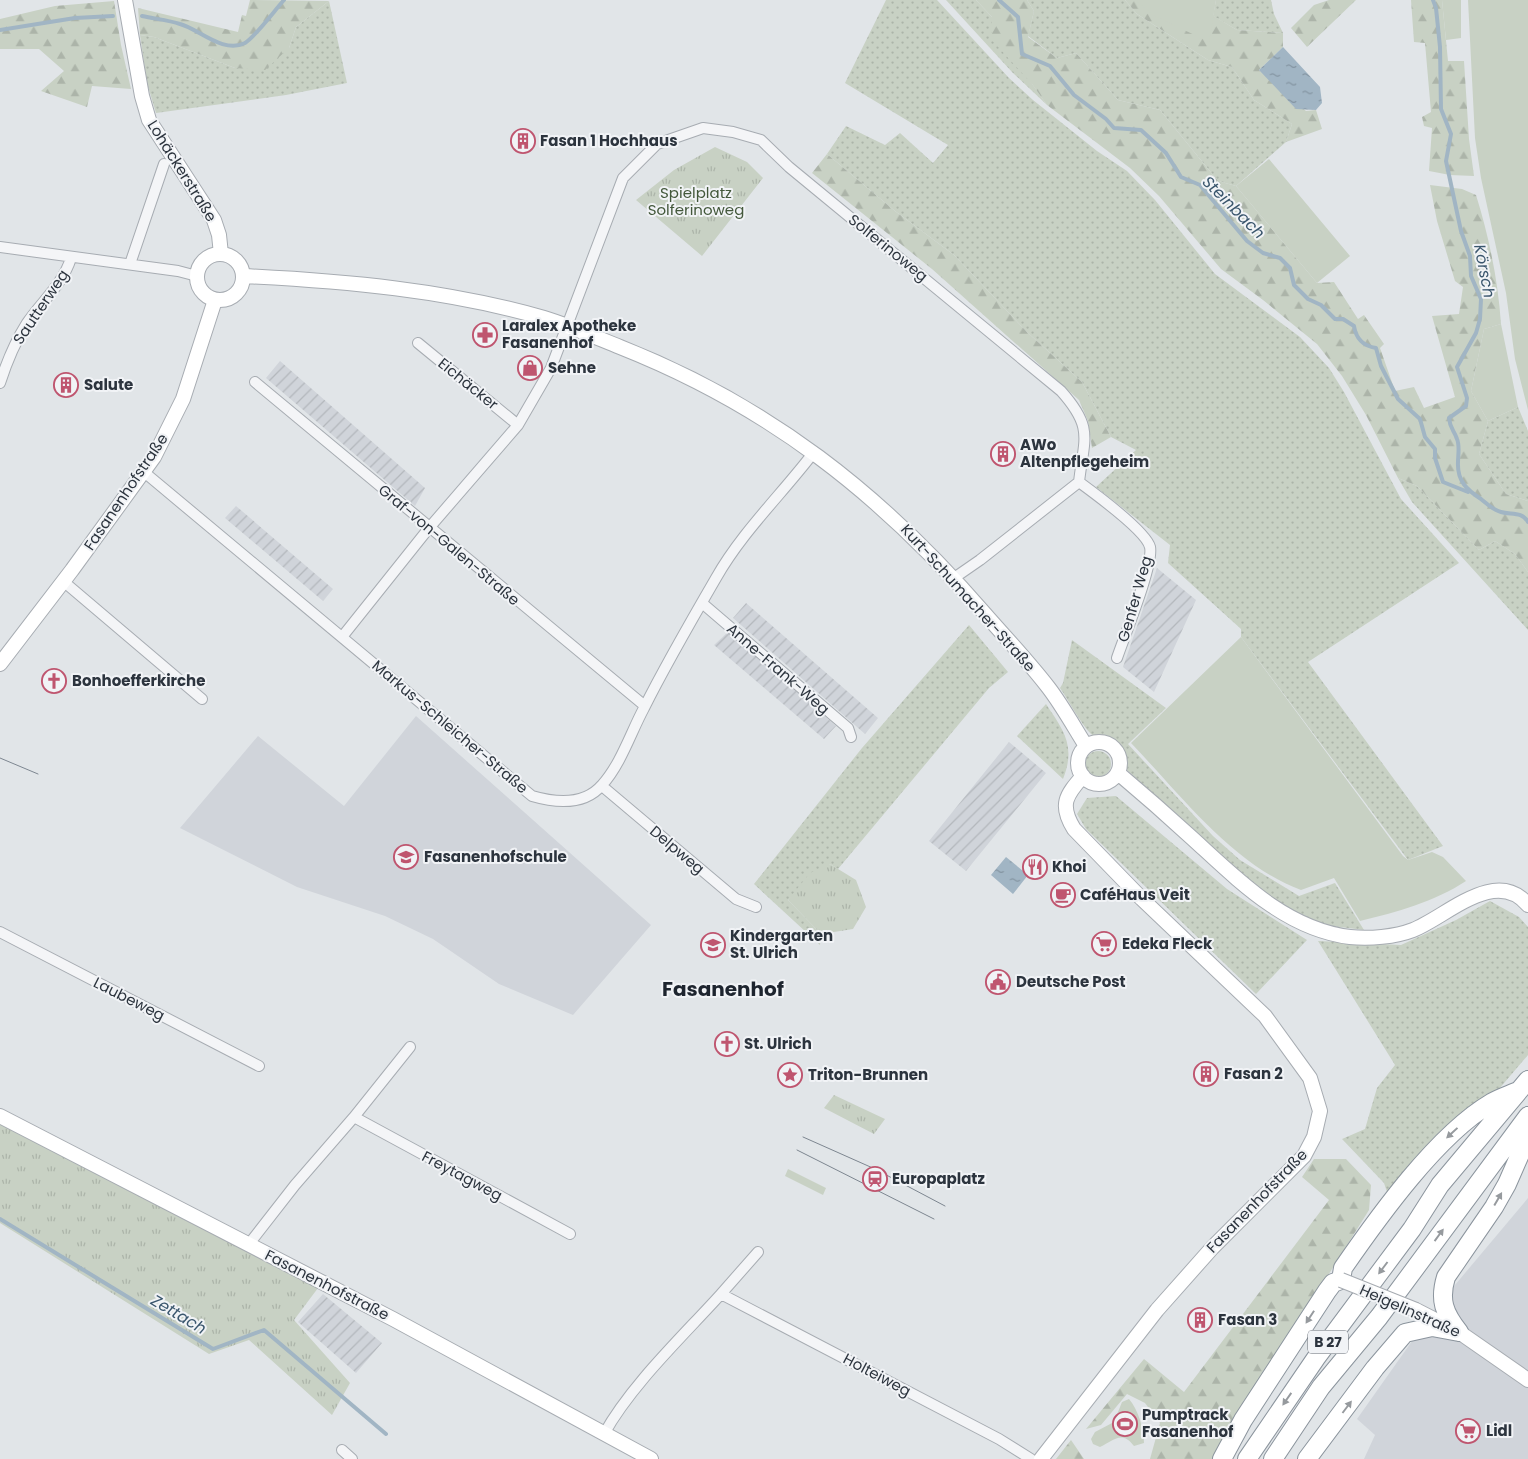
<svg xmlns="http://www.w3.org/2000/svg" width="1528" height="1459" font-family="Poppins,sans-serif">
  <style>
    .built { fill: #d0d4da }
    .industrial { fill: url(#industrial-furrows) }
    .grass { fill: url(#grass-dots) }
    .forest { fill: url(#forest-firs) }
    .park { fill: url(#park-tufts) }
    .garden { fill: #c8d1c4 }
    .water { fill: url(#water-ripples) }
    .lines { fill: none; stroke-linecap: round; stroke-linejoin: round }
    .stream { stroke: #a1b5c4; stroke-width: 4 }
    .street-casing { stroke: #a7acb2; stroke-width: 12 }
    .secondary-casing { stroke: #a7acb2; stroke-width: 16 }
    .highway-casing { stroke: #8b949d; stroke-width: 20 }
    .street { stroke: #f4f5f7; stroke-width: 10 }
    .secondary { stroke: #fff; stroke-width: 14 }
    .highway { stroke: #fff; stroke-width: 18 }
    .tram { stroke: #7d8690; stroke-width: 1 }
    .secondary-bridge-casing { stroke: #a7acb2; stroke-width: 16; stroke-linecap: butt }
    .secondary-bridge { stroke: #fff; stroke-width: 14 }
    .oneway { fill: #969a9e }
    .labels { text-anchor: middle; stroke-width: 4; stroke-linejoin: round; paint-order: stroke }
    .shield { fill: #f1f3f6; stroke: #676d75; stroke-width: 1 }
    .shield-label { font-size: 14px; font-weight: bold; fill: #2c343e }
    .poi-label { font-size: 15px; font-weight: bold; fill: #2c343e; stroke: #f1f3f6; text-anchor: start }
    .street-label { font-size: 15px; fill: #2c343e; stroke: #f1f3f6 }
    .park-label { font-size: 15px; fill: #43583b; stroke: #f1f3f6 }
    .water-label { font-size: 16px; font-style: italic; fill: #3a566d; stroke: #f1f3f6 }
    .district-label { font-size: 20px; font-weight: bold; fill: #1e252f; stroke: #f1f3f6 }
  </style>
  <defs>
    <pattern id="industrial-furrows" width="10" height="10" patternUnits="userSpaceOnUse" patternTransform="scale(1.25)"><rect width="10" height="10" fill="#d0d4da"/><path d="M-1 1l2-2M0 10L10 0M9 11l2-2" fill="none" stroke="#b3b7bc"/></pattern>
    <pattern id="grass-dots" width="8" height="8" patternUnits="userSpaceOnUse" patternTransform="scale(1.25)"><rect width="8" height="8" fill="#c8d1c4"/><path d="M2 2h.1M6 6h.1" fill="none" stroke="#acb4a9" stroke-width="1.8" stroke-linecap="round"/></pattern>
    <pattern id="forest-firs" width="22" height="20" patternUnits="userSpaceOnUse" patternTransform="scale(1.25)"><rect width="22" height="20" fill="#c8d1c4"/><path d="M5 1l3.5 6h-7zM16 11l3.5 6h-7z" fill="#acb4a9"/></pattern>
    <pattern id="park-tufts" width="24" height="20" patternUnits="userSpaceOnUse" patternTransform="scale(1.25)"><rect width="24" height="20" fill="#c8d1c4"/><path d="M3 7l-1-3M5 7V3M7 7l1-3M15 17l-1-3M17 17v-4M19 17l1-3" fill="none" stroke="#acb4a9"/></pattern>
    <pattern id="water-ripples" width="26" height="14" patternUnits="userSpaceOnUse" patternTransform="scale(1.25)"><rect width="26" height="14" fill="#a1b5c4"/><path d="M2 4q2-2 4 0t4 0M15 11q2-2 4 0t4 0" fill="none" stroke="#8394a1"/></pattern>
  </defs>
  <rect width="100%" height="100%" fill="#e1e5e8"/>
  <path class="built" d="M416,716l235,209 -78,90 -74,-31 -66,-45 -48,-23 -88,-29 -117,-59 78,-92 86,70z
    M1528,1198v261h-164l11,-24 -18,-16 77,-109z"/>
  <path class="industrial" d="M280,361l145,127 -10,18 -149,-128z
    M236,506l97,83 -10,12 -98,-83z
    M1157,568l39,32 -42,92 -31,-25z
    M746,603l132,115 -13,16 -132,-116z
    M728,632l108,94 -12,13 -110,-94z
    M1009,742l37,31 -80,98 -37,-30z
    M323,1294l59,49 -26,30 -58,-51z"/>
  <path class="grass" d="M886,0h51l72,78 24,22 64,51 30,20 28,29 60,74 85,63 29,31 15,24 57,107 58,64 -151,99 135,184 -35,14 -167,-223v-8l-73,-66 2,-18 -74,-58 40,-37 -25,-13 -29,-55 -55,-50 -73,-77 -59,-44 -68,-57 19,-28 39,19 15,-12 33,30 15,-18 -103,-62z
    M946,0h30l16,17v10l55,78 -35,-33z
    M1027,0h98l12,14 71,46 24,7 22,33 38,24 -6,18 -50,44 -18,-5 -58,-71 -42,-10 -42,-47 -19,5 -29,-22 6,-25z
    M1216,0h55l3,14 9,19 -46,-3 -24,-14z
    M329,1l18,82 -61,12 -130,18 -9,-30 -7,-48 14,2 81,31 54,-20 7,-21z
    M1518,407l10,24v70l-22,-7 -27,-40 9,-33z
    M1398,478l19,8 62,64 16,-9 20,13 13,18v58l-116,-128z
    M969,625l39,47 -19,16 -151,181 -8,-5 -42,36 33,34 -1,11 -66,-61 108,-136z
    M1072,640l94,68 -38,36 85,92 27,24 59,36 36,-13 29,47 -40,-5 -37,-16 -33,-23 -127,-116c-1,-33 -21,-23 -36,-36 -10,-10 -22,-33 -31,-46l3,-5z
    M1046,704c18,27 30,42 17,75l-46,-43z
    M1085 764a13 13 0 1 1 26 0a13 13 0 1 1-26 0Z
    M1116,796l111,93 80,51 -51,54 -170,-165 -9,-15 10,-16z
    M1490,901l29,16 9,10v128l-29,34 -56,44 -55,62 -4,-12 -42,-44 23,-10 12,-41 18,-23 -77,-124 83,4 55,-25z"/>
  <path class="forest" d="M250,0l79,1 -33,26 -7,21 -24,22 -30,-2 -81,-31 -14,-2 -2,-27 100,24 4,-17 4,1z
    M976,0h51l7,11 -6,26 29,21 19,-5 42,47 42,10 58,71 18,5 81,97 17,-1 24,37 6,-4 20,29 -4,4 15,43 19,-4 10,21 31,-11 -23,-81 27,-2 4,-27 -8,-6 -18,-60 -7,-36 32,4 14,6c13,42 22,85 25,129l-17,5 -13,62 17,30 -9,33 27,40 22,7v71l-13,-18 -20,-13 -16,9 -62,-64 -19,-8 -32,-63 -24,-39 -25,-32 -54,-44 -42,-31 -62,-73 -29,-28 -83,-63 -15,-21 -41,-45 1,-22z
    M1125,0h58l9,3 45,27 46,3v14l-24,23 47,41 10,-1 6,19 -36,13 6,-18 -38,-24 -22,-33 -24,-7 -71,-46z
    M1329,0h27l-49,47 -16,-19 23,-23z
    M1411,0h31l6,61h16l5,78 5,37 -24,-1 -21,-4 3,-43 -8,-2 -2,-9 9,-5 -6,-69 -11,-1z
    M114,1l7,44 10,44 -39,-3 -5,21 -46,-16 23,-20 -25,-22h-39v-30l55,-13z
    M827,154l68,57 59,44 73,77 55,50 29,55 -19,11 -4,-27 -9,-21 -147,-131 -120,-96z
    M1314,1159h32l25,26 -2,25 -156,249h-63l10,-36 -15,-20 -18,-9 -26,31 -15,4 58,-70 40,33 145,-192 -27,-23z
    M1071,1440l13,19h-28z"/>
  <path class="park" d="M715,147l32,15 16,16 -61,78 -66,-56 38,-30z
    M830,864l26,16 10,27 -13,22 -32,5 -33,-34 22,-27z
    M834,1095l51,24 -11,15 -50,-26z
    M0,1123l318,165 -24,32 56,63 -18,32 -83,-75 -40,14 -209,-131z"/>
  <path class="garden" d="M1135,0h81l-7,42 -56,-27z
    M1442,0h19v38l-15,2z
    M1468,0h60v410l-13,-51 -9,-66 -25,-115 -6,-40z
    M1269,159l81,97 -33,27 -81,-97z
    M1501,324l17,83 -30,14 -17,-30 13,-62z
    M1241,637l162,219 5,4 24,-8 11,5 23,24c-32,21 -69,31 -106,40l-26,-43 -33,12c-68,-25 -121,-96 -170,-147z
    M788,1169l38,19 -3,7 -38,-19z
    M1129,1399c9,10 15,30 15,44l-10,3c-12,-16 -20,-6 -34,1l-7,-3 -2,-5 4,-7 19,-10 8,-20z"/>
  <path class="water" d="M1283,47l37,40 2,16 -6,7 -20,-1 -37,-39z
    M1006,857l22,18 -15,19 -22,-19z
    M787,1064l16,9 -8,14 -16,-9z"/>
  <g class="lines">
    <path class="stream" d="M999,0l19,17 4,37 28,12 24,29 32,24 8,9 27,2 25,23 15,24 19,8 47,56 16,12 17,5 10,10 4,17 14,14 13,6 14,14h8l11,7c2,13 9,20 22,22l5,18 17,33 22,20 5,18 10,12v9l8,24 25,10
      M1433,0l3,8 4,39 1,62 10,25 -5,27 15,70 9,25 1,20 10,23 -1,20 -4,14 -19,34 10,31 -1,8 -17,12c1,11 5,12 8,21 3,7 1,16 1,23 -1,19 9,28 23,37 6,5 12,11 20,13 10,3 21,-1 27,10
      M142,16c13,3 26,4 38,8 19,5 43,30 65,19 10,-6 30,-33 39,-43
      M0,30l75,-12 38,-2
      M0,1219l213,130 51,-19 122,104"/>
    <defs>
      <path id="street" d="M0,247l178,24 19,5
        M130,264l34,-100
        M418,343l100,82
        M255,382l390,324
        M0,383c7,-22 15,-41 27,-60 15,-22 36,-39 44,-65
        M144,472l388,324c24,7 52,10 70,-11 19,-21 29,-53 42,-77 22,-44 47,-87 72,-130 26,-46 66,-84 98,-126
        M1079,482c15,11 67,49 71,65 4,17 -26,90 -33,111
        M63,581l139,118
        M702,603l146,125 3,9
        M342,637l87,-109 89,-103 33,-57 72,-190 34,-34 46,-16 30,4 28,8 28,27 272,224c33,37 23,47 18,91l-99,78 -26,18
        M602,786l134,113 20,8
        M0,932l259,134
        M354,1117l56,-70
        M249,1244l46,-59 59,-68 216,117
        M721,1294l37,-42
        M604,1434c27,-49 79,-98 117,-140l278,145 32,20
        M342,1450l10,9"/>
      <path id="secondary" d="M125,0l17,96 7,24 65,100 5,15 2,19
        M197 277a23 23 0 1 1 46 0a23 23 0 1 1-46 0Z
        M243,276c102,5 204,14 301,42 26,8 51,19 76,29 149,59 260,146 365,267 21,24 43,47 63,73 14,18 26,40 38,59
        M0,664l72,-94 82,-113 29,-58 32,-99
        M1078 763a21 21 0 1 1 42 0a21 21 0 1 1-42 0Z
        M1118,773c25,21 50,43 74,65 45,41 93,91 158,99 19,2 45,0 63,-7 33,-13 83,-64 115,-25
        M0,1116l393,203 258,140
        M1416,1310l43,22 69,48
        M1041,1459l116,-149 55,-62 92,-92 10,-19 6,-26 -10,-33 -45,-62 -123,-117 -68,-70c-15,-24 -8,-34 9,-53"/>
      <path id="highway" d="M1459,1332c-15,-19 -20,-32 -13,-55l48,-70 13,-23 21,-48
        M1222,1459l21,-39 84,-129 6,-8 8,-3 2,-12c36,-52 94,-133 148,-165 8,-5 18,-8 27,-12
        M1247,1459l69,-101 96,-129 28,-44 88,-105
        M1273,1459l48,-72 58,-70 149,-201
        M1307,1459l68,-91 30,-35 27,-6 27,5"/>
    </defs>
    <use href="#street" class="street-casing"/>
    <use href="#secondary" class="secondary-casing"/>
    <use href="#highway" class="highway-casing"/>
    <use href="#street" class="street"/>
    <use href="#secondary" class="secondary"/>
    <use href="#highway" class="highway"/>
    <path class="tram" d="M0,758l38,16
      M803,1137l72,32 70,37
      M797,1150l137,69"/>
    <defs>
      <path id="secondary-bridge" d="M1341,1280l75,30"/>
    </defs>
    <use href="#secondary-bridge" class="secondary-bridge-casing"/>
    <use href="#secondary-bridge" class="secondary-bridge"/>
  </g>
  <defs><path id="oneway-solid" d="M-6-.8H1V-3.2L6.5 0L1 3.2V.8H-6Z" transform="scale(1.25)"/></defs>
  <g class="oneway">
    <use href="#oneway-solid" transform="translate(1452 1133) rotate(137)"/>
    <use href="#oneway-solid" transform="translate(1498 1199) rotate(-60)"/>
    <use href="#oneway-solid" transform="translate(1439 1235) rotate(-54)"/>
    <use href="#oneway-solid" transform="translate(1383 1268) rotate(127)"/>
    <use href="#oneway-solid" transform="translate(1310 1317) rotate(123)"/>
    <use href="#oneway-solid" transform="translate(1287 1399) rotate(125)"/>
    <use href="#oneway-solid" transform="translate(1347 1407) rotate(-53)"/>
  </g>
  <defs>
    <symbol id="building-ring" viewBox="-11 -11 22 22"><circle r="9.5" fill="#f1f3f6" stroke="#bf556f" stroke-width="1.5"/><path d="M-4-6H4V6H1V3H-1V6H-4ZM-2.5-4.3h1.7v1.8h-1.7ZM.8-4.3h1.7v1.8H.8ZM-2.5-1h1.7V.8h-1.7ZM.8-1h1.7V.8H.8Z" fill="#bf556f"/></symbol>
    <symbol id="pharmacy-ring" viewBox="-11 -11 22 22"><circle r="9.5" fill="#f1f3f6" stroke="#bf556f" stroke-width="1.5"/><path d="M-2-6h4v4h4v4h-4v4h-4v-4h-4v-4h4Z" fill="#bf556f"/></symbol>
    <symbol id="shop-ring" viewBox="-11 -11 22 22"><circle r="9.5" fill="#f1f3f6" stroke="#bf556f" stroke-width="1.5"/><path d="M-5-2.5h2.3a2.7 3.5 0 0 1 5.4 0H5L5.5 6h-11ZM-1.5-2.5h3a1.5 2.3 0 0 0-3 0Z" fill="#bf556f"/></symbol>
    <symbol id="church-ring" viewBox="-11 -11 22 22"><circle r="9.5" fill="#f1f3f6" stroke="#bf556f" stroke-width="1.5"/><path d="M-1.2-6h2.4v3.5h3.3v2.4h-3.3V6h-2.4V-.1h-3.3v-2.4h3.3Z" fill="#bf556f"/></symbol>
    <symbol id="school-ring" viewBox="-11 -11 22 22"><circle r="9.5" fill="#f1f3f6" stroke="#bf556f" stroke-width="1.5"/><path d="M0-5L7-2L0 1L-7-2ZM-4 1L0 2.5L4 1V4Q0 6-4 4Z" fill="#bf556f"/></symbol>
    <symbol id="restaurant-ring" viewBox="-11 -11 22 22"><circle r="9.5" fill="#f1f3f6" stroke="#bf556f" stroke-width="1.5"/><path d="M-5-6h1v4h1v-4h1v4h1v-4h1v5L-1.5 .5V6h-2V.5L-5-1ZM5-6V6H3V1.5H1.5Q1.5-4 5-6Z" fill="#bf556f"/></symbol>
    <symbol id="cafe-ring" viewBox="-11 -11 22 22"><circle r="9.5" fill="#f1f3f6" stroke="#bf556f" stroke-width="1.5"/><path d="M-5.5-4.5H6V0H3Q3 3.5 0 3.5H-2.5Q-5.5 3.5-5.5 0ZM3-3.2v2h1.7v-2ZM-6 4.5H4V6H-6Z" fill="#bf556f"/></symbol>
    <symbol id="supermarket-ring" viewBox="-11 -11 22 22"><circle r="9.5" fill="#f1f3f6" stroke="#bf556f" stroke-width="1.5"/><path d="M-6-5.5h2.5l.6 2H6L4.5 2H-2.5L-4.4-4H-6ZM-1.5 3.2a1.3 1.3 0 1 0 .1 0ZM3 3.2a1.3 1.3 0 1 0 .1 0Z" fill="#bf556f"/></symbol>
    <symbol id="civic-ring" viewBox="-11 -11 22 22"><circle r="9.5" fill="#f1f3f6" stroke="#bf556f" stroke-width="1.5"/><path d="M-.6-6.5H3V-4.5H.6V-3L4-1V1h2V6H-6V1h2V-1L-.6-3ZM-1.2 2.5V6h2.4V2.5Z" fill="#bf556f"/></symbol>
    <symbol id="sight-ring" viewBox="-11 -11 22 22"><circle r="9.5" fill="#f1f3f6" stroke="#bf556f" stroke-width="1.5"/><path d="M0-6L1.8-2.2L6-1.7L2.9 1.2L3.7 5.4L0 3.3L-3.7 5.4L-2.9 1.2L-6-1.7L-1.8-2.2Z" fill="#bf556f"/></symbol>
    <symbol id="station-ring" viewBox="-11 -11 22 22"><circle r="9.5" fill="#f1f3f6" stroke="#bf556f" stroke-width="1.5"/><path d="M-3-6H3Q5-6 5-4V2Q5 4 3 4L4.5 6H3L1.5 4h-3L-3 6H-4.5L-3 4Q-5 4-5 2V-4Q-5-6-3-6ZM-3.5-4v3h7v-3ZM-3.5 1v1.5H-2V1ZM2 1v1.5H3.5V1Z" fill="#bf556f"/></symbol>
    <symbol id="stadium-ring" viewBox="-11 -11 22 22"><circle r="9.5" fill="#f1f3f6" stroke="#bf556f" stroke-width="1.5"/><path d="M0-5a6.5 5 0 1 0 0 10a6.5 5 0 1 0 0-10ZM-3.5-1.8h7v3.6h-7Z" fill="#bf556f"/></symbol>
  </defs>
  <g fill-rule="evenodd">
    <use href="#building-ring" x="509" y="127" width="28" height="28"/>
    <use href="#pharmacy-ring" x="471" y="321" width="28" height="28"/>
    <use href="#shop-ring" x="516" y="354" width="28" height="28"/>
    <use href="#building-ring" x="52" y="371" width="28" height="28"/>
    <use href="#building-ring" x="989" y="440" width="28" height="28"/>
    <use href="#church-ring" x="40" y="667" width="28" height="28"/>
    <use href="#school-ring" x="392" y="843" width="28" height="28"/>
    <use href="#restaurant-ring" x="1021" y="853" width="28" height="28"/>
    <use href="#cafe-ring" x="1049" y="881" width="28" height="28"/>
    <use href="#supermarket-ring" x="1090" y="930" width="28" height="28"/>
    <use href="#school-ring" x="699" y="931" width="28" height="28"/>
    <use href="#civic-ring" x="984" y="968" width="28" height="28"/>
    <use href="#church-ring" x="713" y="1030" width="28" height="28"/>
    <use href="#building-ring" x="1192" y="1060" width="28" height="28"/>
    <use href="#sight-ring" x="776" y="1061" width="28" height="28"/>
    <use href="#station-ring" x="861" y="1165" width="28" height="28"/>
    <use href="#building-ring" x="1186" y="1306" width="28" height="28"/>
    <use href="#stadium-ring" x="1111" y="1410" width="28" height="28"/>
    <use href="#supermarket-ring" x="1454" y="1417" width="28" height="28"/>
  </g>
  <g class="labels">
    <rect class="shield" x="1308" y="1330.5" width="40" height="23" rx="4"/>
    <g class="shield-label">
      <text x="1328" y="1347">B 27</text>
    </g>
    <g class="poi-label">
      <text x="540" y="146">Fasan 1 Hochhaus</text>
      <text x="502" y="331">Laralex Apotheke<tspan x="502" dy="17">Fasanenhof</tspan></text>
      <text x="548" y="373">Sehne</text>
      <text x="84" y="390">Salute</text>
      <text x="1020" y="450">AWo<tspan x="1020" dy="17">Altenpflegeheim</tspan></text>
      <text x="72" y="686">Bonhoefferkirche</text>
      <text x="424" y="862">Fasanenhofschule</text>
      <text x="1052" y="872">Khoi</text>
      <text x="1080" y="900">CaféHaus Veit</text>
      <text x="730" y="941">Kindergarten<tspan x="730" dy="17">St. Ulrich</tspan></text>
      <text x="1122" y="949">Edeka Fleck</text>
      <text x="1016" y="987">Deutsche Post</text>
      <text x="744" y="1049">St. Ulrich</text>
      <text x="1224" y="1079">Fasan 2</text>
      <text x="808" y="1080">Triton-Brunnen</text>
      <text x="892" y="1184">Europaplatz</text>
      <text x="1218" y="1325">Fasan 3</text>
      <text x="1142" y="1420">Pumptrack<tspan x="1142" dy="17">Fasanenhof</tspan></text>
      <text x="1486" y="1436">Lidl</text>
    </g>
    <g class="street-label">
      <text transform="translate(182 171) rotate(58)" y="5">Lohäckerstraße</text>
      <text transform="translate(888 248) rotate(39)" y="5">Solferinoweg</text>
      <text transform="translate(41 307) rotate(-56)" y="5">Sautterweg</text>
      <text transform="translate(468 384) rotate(39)" y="5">Eichäcker</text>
      <text transform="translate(126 492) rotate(-56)" y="5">Fasanenhofstraße</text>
      <text transform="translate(449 545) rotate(40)" y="5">Graf-von-Galen-Straße</text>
      <text transform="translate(968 598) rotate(48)" y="5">Kurt-Schumacher-Straße</text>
      <text transform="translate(1135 599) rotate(-74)" y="5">Genfer Weg</text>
      <text transform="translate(778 669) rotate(41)" y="5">Anne-Frank-Weg</text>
      <text transform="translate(450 727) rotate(40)" y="5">Markus-Schleicher-Straße</text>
      <text transform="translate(677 850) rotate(40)" y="5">Delpweg</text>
      <text transform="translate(129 999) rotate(27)" y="5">Laubeweg</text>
      <text transform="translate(462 1176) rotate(28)" y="5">Freytagweg</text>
      <text transform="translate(1257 1201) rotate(-46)" y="5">Fasanenhofstraße</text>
      <text transform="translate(327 1285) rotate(27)" y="5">Fasanenhofstraße</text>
      <text transform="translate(1410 1311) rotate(24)" y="5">Heigelinstraße</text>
      <text transform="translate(877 1375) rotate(28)" y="5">Holteiweg</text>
    </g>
    <g class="park-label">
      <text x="696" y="198">Spielplatz<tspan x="696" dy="17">Solferinoweg</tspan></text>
    </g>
    <g class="water-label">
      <text transform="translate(1234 207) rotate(45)" y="6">Steinbach</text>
      <text transform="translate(1485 271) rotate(79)" y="6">Körsch</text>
      <text transform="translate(179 1314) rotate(31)" y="6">Zettach</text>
    </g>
    <g class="district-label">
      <text x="723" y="996">Fasanenhof</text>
    </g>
  </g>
</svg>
